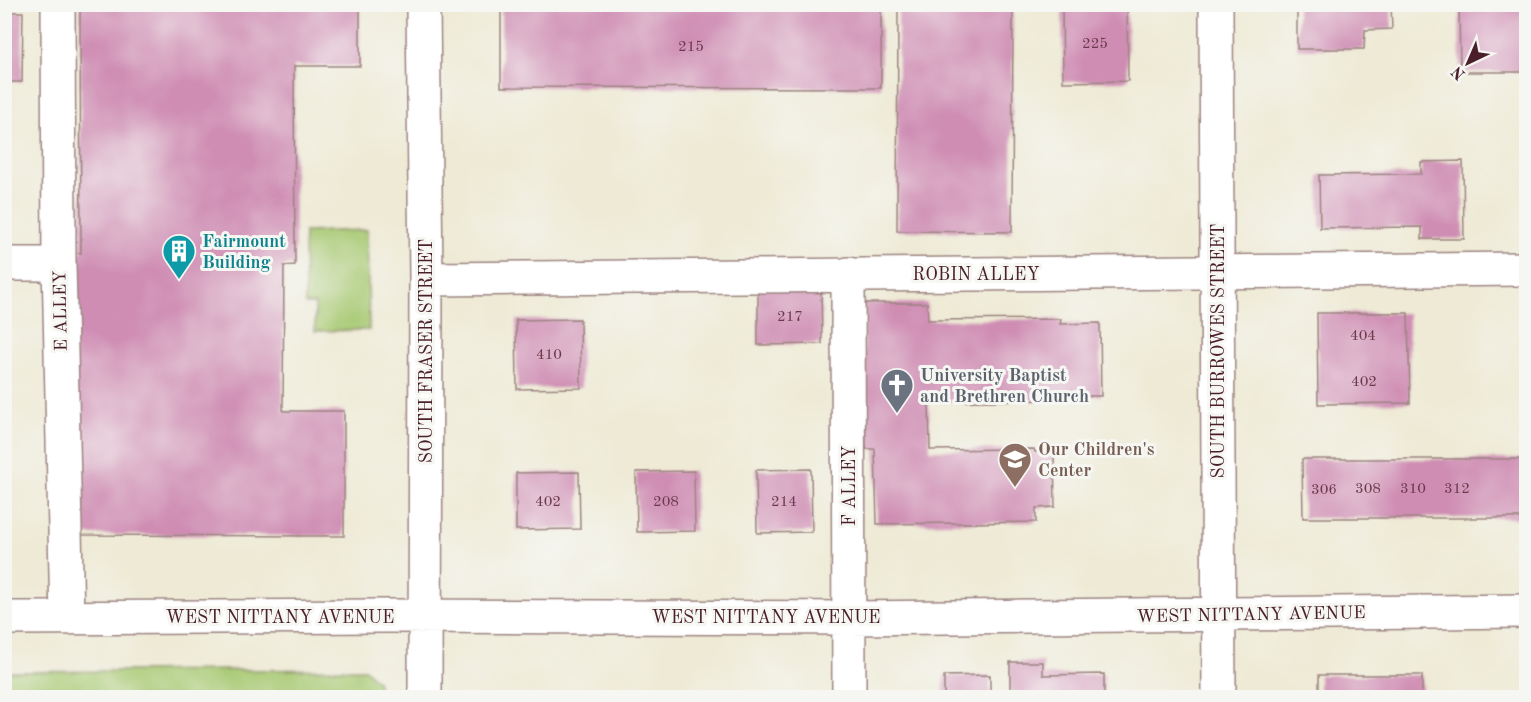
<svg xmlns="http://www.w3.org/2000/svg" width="1531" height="702" font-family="'Old Standard TT',serif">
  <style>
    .green { fill: #a7c972; stroke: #78744e; stroke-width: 1.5 }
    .building { fill: #cf8db4 }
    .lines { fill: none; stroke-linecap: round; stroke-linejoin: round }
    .minor-casing { stroke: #9c8480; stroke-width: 36 }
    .minor { stroke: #fff; stroke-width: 33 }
    .labels { text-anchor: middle; stroke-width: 6; stroke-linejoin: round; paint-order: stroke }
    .number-label { font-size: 15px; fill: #6b3a4d }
    .culture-label { font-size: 18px; font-weight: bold; fill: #0d838f; stroke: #f6f6f2; text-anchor: start }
    .street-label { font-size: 18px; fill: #4a1f2b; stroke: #f6f6f2 }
    .worship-label { font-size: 18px; font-weight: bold; fill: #5b616d; stroke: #f6f6f2; text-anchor: start }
    .education-label { font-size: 18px; font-weight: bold; fill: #785e54; stroke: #f6f6f2; text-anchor: start }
  </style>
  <rect width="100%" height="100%" fill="#f6f6f2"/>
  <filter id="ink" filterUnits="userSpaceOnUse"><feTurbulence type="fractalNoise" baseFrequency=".0167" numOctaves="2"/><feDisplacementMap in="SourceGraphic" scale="12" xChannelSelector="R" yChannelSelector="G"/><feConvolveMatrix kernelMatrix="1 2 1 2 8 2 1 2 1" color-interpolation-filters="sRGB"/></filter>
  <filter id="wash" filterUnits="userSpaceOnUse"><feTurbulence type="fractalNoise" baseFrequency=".008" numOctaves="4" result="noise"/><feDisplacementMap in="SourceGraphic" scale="24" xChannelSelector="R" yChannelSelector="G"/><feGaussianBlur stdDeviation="1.35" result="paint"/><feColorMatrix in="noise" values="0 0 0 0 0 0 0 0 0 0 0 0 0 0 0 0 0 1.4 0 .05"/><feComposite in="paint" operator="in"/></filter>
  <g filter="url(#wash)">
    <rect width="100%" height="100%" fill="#eeead5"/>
    <path class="green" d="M367,230l2,100 -54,1v-27h-10l-1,-72z
      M365,669l13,13v15h-373v-25z"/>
    <g id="blocks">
      <path class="building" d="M80,4h280v62h-66l1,199 -11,1 -1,145h61v125l-270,-1v-283l7,1z
        M501,4h380v84l-380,-1z
        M898,4h115l-1,228 -115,-1z
        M1062,4h65l1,77 -65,1z
        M1297,4h94l1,25 -27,1 -1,19h-67z
        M1459,4h67v68h-66z
        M4,12h19l-1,70h-18z
        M1463,161l1,78h-42v-12l-102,1 -1,-53 102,-1v-12z
        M758,288h63l1,56 -64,1z
        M863,303h64l1,17 133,-1 -1,5 40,-1 1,73h-39v4l-133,2 1,48 104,-1 1,3h19l1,55 -19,1v14l-159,2 -2,-75h-9z
        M1317,313h91l2,90 -92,1z
        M580,319l1,69 -64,1 -1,-69z
        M1302,459h221v59h-220z
        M811,469l1,63 -55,1 -1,-63z
        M694,471l1,60 -58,1 -1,-60z
        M579,472l1,57 -64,1v-57z
        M1010,662h33v13l61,-1v24h-94z
        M990,675v23h-46v-22z
        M1319,675h103v23h-103z"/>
    </g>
  </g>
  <g filter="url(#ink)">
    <use href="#blocks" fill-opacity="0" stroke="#9c8480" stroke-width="1.5"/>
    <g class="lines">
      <defs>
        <path id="minor" d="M58,4l1,260 8,354
          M423,4l3,275 -1,419
          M1216,4l3,694
          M4,264h55
          M848,274l1,424
          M426,279l1100,-10
          M4,618l383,-2 463,2 676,-7"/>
      </defs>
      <use href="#minor" class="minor-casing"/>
      <use href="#minor" class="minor"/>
    </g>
  </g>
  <defs>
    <symbol id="building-pin" viewBox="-11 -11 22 30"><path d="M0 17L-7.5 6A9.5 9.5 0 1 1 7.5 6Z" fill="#0f9aa8" stroke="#f6f6f2"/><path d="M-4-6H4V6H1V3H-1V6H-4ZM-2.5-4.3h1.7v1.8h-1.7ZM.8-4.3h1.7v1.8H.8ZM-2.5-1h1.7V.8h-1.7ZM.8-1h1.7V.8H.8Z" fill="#fff"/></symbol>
    <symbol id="church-pin" viewBox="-11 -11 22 30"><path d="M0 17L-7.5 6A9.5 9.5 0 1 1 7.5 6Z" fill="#6b7280" stroke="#f6f6f2"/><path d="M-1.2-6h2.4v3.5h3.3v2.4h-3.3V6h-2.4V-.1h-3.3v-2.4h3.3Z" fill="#fff"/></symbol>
    <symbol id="school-pin" viewBox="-11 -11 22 30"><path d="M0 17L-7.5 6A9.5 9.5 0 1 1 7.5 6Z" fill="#8d6e63" stroke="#f6f6f2"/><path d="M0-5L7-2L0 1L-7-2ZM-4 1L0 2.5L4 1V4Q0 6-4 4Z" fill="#fff"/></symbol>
  </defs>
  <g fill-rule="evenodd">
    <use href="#building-pin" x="160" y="232" width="38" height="52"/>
    <use href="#church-pin" x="878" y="366" width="38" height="52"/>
    <use href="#school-pin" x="996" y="440" width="38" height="52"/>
  </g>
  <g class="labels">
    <g class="number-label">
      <text x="1095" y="48">225</text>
      <text x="691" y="51">215</text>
      <text x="790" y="321">217</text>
      <text x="1363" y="340">404</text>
      <text x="549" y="359">410</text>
      <text x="1364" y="386">402</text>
      <text x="1368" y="493">308</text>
      <text x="1413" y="493">310</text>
      <text x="1457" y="493">312</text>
      <text x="1324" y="494">306</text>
      <text x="548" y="506">402</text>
      <text x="666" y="506">208</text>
      <text x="784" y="506">214</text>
    </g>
    <g class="culture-label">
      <text x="202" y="247">Fairmount<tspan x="202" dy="21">Building</tspan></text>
    </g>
    <g class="street-label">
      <text x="976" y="280">ROBIN ALLEY</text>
      <text transform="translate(60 311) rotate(-91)" y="6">E ALLEY</text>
      <text transform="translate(426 351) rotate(-90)" y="6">SOUTH FRASER STREET</text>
      <text transform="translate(1218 351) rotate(-90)" y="6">SOUTH BURROWES STREET</text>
      <text transform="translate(849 486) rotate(-90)" y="6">F ALLEY</text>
      <text transform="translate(1251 614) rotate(-1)" y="6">WEST NITTANY AVENUE</text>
      <text x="280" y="623">WEST NITTANY AVENUE</text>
      <text x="766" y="623">WEST NITTANY AVENUE</text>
    </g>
    <g class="worship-label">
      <text x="920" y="381">University Baptist<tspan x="920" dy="21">and Brethren Church</tspan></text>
    </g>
    <g class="education-label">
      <text x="1038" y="455">Our Children's<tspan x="1038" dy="21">Center</tspan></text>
    </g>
  </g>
  <rect width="1531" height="702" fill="none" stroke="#f6f6f2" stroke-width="24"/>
  <g transform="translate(1468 63) rotate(224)" stroke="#f6f6f2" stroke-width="4.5" paint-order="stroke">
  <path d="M0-4.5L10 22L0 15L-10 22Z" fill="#4a1f2b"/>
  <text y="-9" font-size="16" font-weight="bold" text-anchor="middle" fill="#4a1f2b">N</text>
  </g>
</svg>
